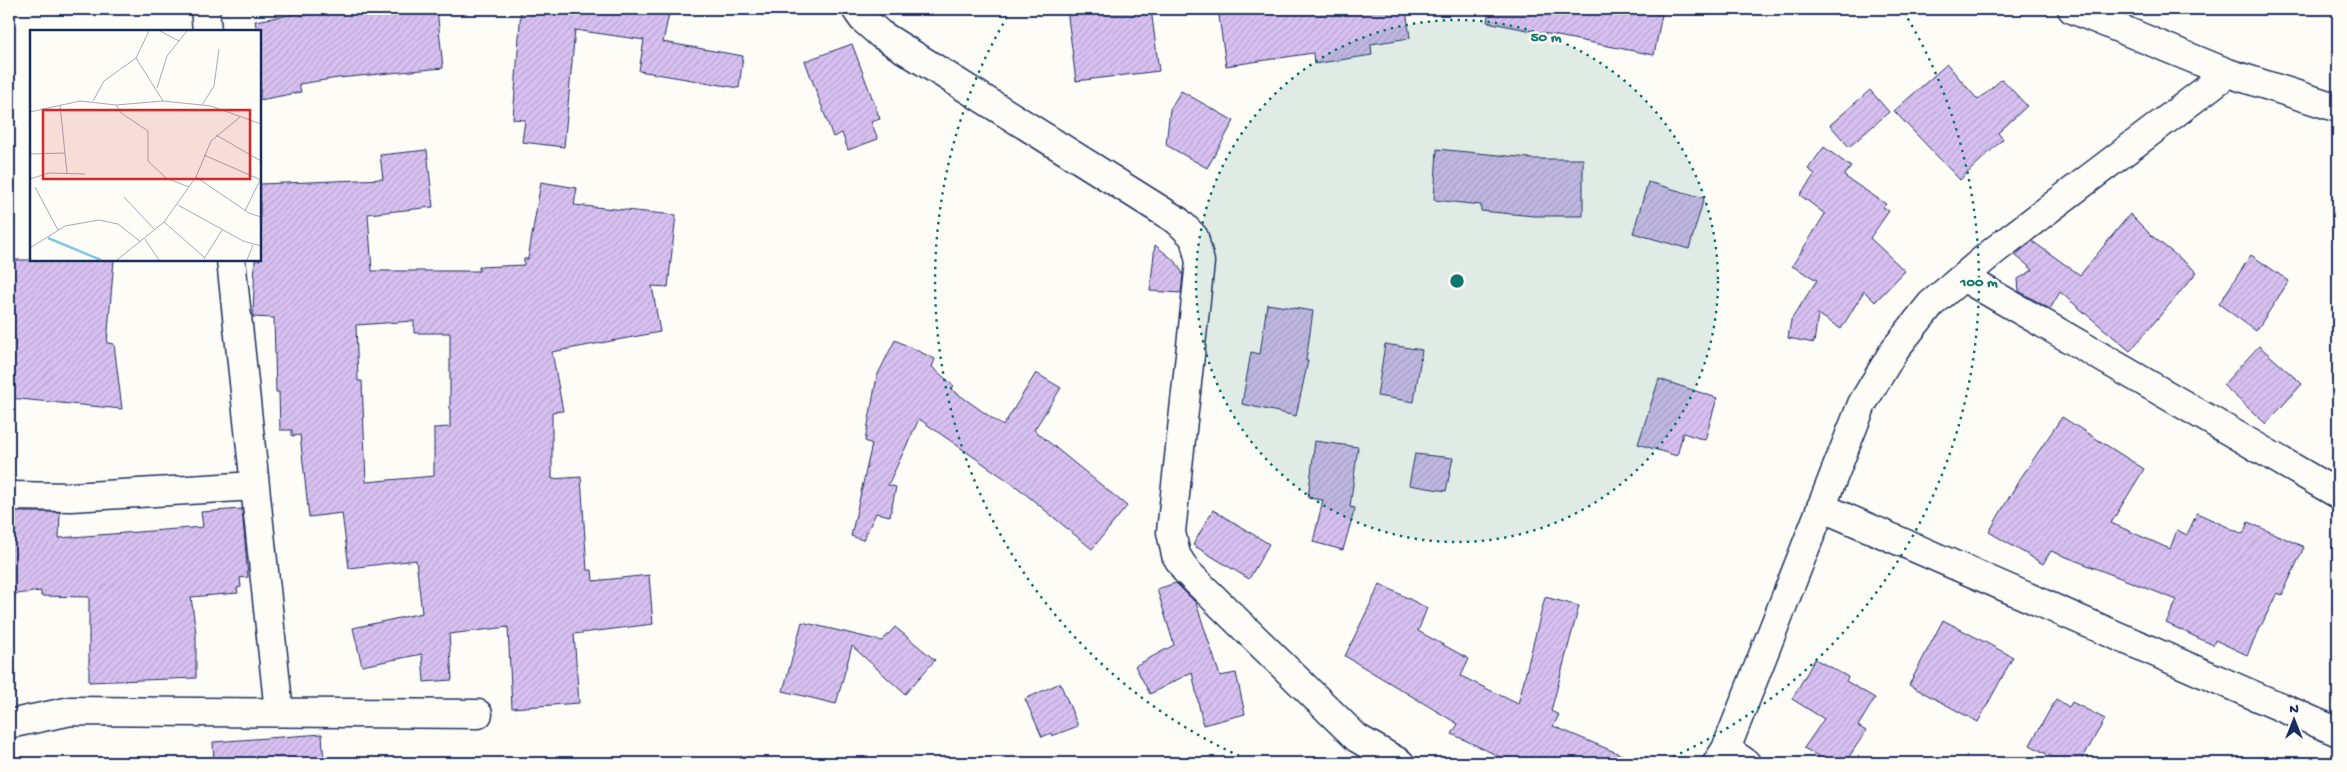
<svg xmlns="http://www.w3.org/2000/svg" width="2347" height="772" font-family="'Gochi Hand',sans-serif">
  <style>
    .building { fill: url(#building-hatch); stroke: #1b2f5e; fill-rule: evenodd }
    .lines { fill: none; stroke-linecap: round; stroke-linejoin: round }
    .minor-casing { stroke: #1b2f5e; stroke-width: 31 }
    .minor { stroke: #fdfcf7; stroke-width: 28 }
    .ring { fill: none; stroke: #0f766e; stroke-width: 2.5; stroke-dasharray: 2.5 5 }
    .inset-river { fill: none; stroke: #82c8e3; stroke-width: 2.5 }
    .inset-road { fill: none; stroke: #a3aaba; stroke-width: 1 }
    .view { fill: #d62828; fill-opacity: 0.15; stroke: #d62828; stroke-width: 2.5 }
    .inset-edge { fill: none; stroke: #1b2f5e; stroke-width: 2.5 }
    .centre { fill: #0f766e; stroke: #fdfcf7; stroke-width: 2.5 }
    .ring-label { font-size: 15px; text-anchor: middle; font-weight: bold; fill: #0f766e; stroke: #fdfcf7; stroke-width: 5; stroke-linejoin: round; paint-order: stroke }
  </style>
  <defs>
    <pattern id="building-hatch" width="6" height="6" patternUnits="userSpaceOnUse" patternTransform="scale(1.25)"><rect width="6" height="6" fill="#d8c1f1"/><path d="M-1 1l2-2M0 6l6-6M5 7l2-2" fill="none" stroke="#b9a6d1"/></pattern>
  </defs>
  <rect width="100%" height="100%" fill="#fdfcf7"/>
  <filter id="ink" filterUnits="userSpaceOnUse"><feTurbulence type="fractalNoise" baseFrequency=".02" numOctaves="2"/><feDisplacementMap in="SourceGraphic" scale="10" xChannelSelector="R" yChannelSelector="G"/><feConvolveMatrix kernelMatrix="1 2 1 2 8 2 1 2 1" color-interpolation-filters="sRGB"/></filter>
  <g filter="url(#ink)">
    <path class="building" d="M343,9h94l6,59 -105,10 -39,6 2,8 -41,8v-69h-3l-2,-10 46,-8v3z
      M521,9h149l-7,33 80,14 -4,32 -100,-17 5,-31 -69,-10 -11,117 -42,-5 3,-22 -12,-1z
      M1067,9h84l8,62 -83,10z
      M1218,9h188l4,29 -39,6 1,11 -58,9 -1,-11 -87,13z
      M1489,9h174l-9,46 -167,-33z
      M852,44l28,75 -9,3 7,17 -30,11 -6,-17 -9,4 -28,-76z
      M1947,64l31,36 24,-21 25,27 -29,27 5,6 -43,41 -66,-69z
      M1870,90l19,22 -40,35 -19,-22z
      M1181,91l53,30 -27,47 -41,-23 4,-36z
      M1824,147l27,20 -7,9 42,28 -3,3 6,4 -19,27 35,33 -30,31 -11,-11 -23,38 -23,-15 -4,29 -26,-5 3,-18 26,-40 -25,-14 33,-52 -25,-19 15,-21 -7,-5z
      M1437,149l92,9v1h54v57h-49l-53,-5v-6l-47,-5z
      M427,150l6,57 -65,7 4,57h107v-4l45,-2v-6h4l13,-77 36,6 -3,17 102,10 -8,72 -16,-1 8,46 -108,20 11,59 -11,1v67l29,-2 6,93h5l1,11 56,-6 4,49 -79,10 5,69 -67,5 -4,-81 -59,7 3,46 -28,2 -2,-28 -60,12 -9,-38 69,-15 -6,-53 -67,8 -7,-55 -33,4 -9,-82 -8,1v-6h-12l-1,-38h-3l-2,-74 -21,-1v-2l2,-55h5v-76l123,-5 -3,-24zM414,321v12h36v94l-16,1v48l-68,6 -4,-101h-4l-2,-56z
      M1648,182l56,16 -15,51 -56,-16z
      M2130,214l22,22 45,36 -67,79 -70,-59 -10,17 -31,-18 -1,-12 15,-9 -18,-15 17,-14 48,34z
      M1155,245l21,17 7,12 -2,19 -31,-2z
      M2251,255l38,26 -33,50 -37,-27z
      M9,260h105l-7,83 7,1 8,65 -113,-11z
      M1267,304l46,7 -7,50h2l-12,55 -54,-12 9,-52 9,2z
      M895,340l40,19 -3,8 22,19 -3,3 52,37 33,-53 25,15 -27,42 93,76 -35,43 -75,-62 -98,-68 -31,66 8,2 -6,29 -14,-3 -13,27 -12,-4 21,-92 -7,-3 12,-65z
      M1385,344l37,6 -8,52 -37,-6z
      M2259,346l43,38 -36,40 -43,-39z
      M1659,379l58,19 -12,42 -22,-7 -6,23 -39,-12z
      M2062,417l82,52 -33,54 59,26 7,-19 10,5 10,-22 46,21 5,-12 56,25 -22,48 -5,-2 -30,62 -32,-15 -2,5 -47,-22 11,-23 -126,-49 -8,13 -54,-32 29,-50z
      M1315,441l43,6 -8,60 5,1 -12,42 -30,-8 10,-42 -15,-2z
      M1415,454l38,4 -7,33 -37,-6z
      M242,509l6,68 -8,1 1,9 -4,1 1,5 -47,4 5,36v45l-107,4v-85l-48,-1v-5l-32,4v-83h51l-1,26 144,-11 -2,-15z
      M1213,510l56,34 -20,35 -56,-34z
      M1176,583l20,20 24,73 16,-3 9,41 -42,11 -11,-53 -42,22 -15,-28 39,-21 -17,-56z
      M1380,584l47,24 -9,23 51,28 -8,17 57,28 27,-107 34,9 -28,105 8,4 -6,11 88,37h-128l-61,-29 6,-10 -113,-68z
      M1943,620l70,37 -35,65 -69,-37z
      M802,622l80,19 13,-14 40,33 -30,34 -53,-48 -16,58 -53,-13z
      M1815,659l33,18 -2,4 29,17 -17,28 8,5 -21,32h-15l-26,-15 20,-29 -32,-20z
      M1060,683l18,43 -26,10 -1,-3 -9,4 -17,-38z
      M2056,699l13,8 3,-5 33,17 -25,44h-17l-33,-18z
      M322,734l2,29h-110l-1,-21z"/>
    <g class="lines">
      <defs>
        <path id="minor" d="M205,9l2,22
          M856,9l7,10 17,15 298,187 16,16 6,25 -29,270 5,23 10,16 171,167 43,25
          M2072,9l156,64 110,35
          M231,260l48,452
          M1963,277l375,217
          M9,496l62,1 184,-11
          M1821,507l517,225
          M9,724l62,-13 407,3
          M1726,749l20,14
          M1717,763l9,-14 136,-345 33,-55 36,-45 64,-54 233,-177"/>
      </defs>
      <use href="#minor" class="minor-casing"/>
      <use href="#minor" class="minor"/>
    </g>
  </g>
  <circle cx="1457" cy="281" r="261" fill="#0f766e" fill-opacity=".12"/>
  <g class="ring">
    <circle cx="1457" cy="281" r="261"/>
    <path d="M1253 762A522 522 0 0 1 1010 12M1904 12A522 522 0 0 1 1661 762"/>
  </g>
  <g transform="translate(30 30)">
    <rect width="231" height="231" fill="#fdfcf7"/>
    <path class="inset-river" d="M18,208l53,22"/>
    <path class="inset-road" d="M130,1l19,10M106,28l27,43M127,58l10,-32 20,-25M63,71l11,-20 32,-23 13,-27M30,75l7,68M86,75l5,8 27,18v30l18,17 23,9M172,75l12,-19 5,-37M0,82l50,-11 36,4 47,-4 48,5 50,18M186,105l45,26M0,124l35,-1M174,125l57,25M166,147l53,36 12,4M0,149l19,-6 36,1M5,157l23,43M94,167l31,33M148,175l65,36 18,5M215,181l16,-33M134,192l41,36M115,209l14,21M0,218l35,-22 34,-6 19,4 23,18M174,229l18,-29M87,230l47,-38 32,-45 15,-36 29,-24M217,230l6,-15"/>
    <path class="view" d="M13,80h207v69h-207z"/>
    <rect width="231" height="231" class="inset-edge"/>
  </g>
  <circle cx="1457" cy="281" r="8" class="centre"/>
  <g class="ring-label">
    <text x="1546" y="41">50 m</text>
    <text x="1979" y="286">100 m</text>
  </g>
  <rect width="2347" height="772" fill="none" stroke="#fdfcf7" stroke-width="30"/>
  <rect x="15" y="15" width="2317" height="742" fill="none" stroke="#1b2f5e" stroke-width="2" filter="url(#ink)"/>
  <g transform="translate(2294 720)" stroke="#fdfcf7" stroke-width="4" paint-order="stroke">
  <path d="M0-4L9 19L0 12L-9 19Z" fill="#1b2f5e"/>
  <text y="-8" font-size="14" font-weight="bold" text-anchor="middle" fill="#1b2f5e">N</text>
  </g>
</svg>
